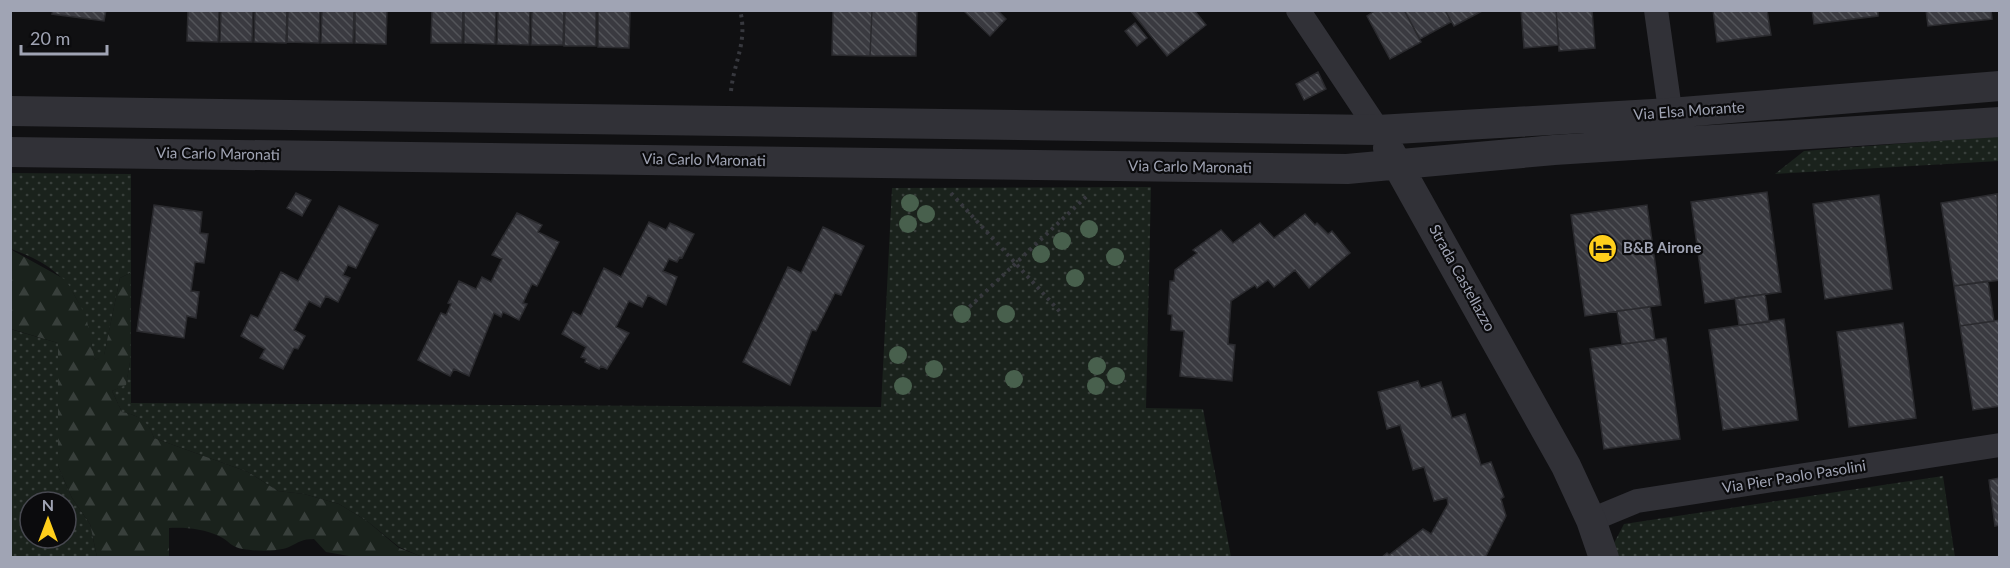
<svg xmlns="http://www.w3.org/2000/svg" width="2010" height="568" font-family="Lato,sans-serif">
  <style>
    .grass { fill: url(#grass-dots); fill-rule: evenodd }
    .forest { fill: url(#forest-firs) }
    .building { fill: url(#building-back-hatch); stroke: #2a2a2e; stroke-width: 1.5 }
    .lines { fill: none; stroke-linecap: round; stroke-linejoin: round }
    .path { stroke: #37383e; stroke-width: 4; stroke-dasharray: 3 4.5; stroke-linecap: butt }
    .minor { stroke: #313137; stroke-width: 24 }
    .tertiary { stroke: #313137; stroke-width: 30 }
    .tree { fill: #48604d }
    .labels { text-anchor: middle; stroke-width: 4.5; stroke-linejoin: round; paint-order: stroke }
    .street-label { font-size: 15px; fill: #a0a4b4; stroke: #0b0b0d }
    .poi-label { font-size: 15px; font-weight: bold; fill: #a0a4b4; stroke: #0b0b0d; text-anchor: start }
  </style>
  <defs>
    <pattern id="grass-dots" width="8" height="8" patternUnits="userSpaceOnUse" patternTransform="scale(1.5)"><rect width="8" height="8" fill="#1a221c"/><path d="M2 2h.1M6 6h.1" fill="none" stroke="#383f3b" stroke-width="1.8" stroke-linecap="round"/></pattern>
    <pattern id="forest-firs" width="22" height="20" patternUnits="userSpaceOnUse" patternTransform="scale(1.5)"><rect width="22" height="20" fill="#1a221c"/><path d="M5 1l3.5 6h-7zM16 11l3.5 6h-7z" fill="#383f3b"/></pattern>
    <pattern id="building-back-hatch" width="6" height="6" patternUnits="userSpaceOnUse" patternTransform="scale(1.5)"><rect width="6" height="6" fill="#3a3a40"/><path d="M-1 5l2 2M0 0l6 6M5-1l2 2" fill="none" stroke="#535459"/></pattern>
  </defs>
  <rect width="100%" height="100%" fill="#101012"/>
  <path class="grass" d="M1999,136v25l-224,13 29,-23z
    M11,173l120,1v229l750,4 11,-219 259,-1 -5,221 57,1 28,148 -811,-1 -21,-9 -32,-26 -28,-17 -35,-10 -26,-3 -30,-19 -94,-34c-5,-16 -16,-23 -32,-26l-10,-21 14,-7 4,-22v-89l-10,5 -16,78 -9,4c-12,-59 -23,-90 -84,-111z
    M10,329l48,14v123l14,32 18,26 7,33h-86zM30,502h36v36h-36z
    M1943,476l12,81 -337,1 -4,-15 10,-19z"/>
  <path class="forest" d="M10,249l56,31 20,36 9,44 9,-5 16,-77 10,-5v89l-4,23 -14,6 10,21c16,3 27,9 32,26l94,34 30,19 26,3 35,10 28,17 32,27 21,8 17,1 -88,-1 -23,-4 -12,-13c-12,0 -15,3 -25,8 -12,5 -34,4 -46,2 -11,-1 -15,-9 -24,-13 -15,-7 -33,-9 -50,-8v29h-72l-7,-33 -18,-26 -14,-32v-123l-47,-14z"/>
  <path class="building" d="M53,10h53l-2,11 -52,-7z
    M188,10h31l-1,32 -31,-1z
    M221,10h32l-1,32h-32z
    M255,10h32l-1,33 -32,-1z
    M288,10h32l-1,33 -32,-1z
    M322,10h32l-1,33h-32z
    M355,10h32l-1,34 -31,-1z
    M432,10h31l-1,33h-31z
    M464,10h32l-1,34 -31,-1z
    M498,10h32l-1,35 -32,-1z
    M532,10h32l-1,35h-32z
    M565,10h31v36h-32z
    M598,10h32l-1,38 -31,-1z
    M833,10h39l-2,46 -38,-1z
    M872,10h45l-1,46h-46z
    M963,10h34l9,9 -16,17z
    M1130,10h64l12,15 -39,31z
    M1376,10h28l17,32 -31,17 -23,-43z
    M1404,10h41l6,12 -31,17z
    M1445,10h39l-30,16z
    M1521,10h35l3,35 -35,3z
    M1556,10h36l3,38 -36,3z
    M1713,10h54l4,25 -54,7z
    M1812,10h66v6l-64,8z
    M1926,10h65l1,9 -64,7z
    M1135,23l12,15 -10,8 -12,-15z
    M1318,72l8,17 -22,11 -8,-16z
    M1767,192l14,100 -76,11 -14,-101z
    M296,193l15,7 -9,16 -15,-8z
    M1997,194l3,86 -46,6 -13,-83z
    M1879,195l13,94 -67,10 -12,-95z
    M154,205l48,7 -2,21 8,1 -4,29 -9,-1 -4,29 8,1 -3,26 -9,-2 -3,22 -47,-7z
    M1647,205l14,100 -76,11 -14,-101z
    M339,206l39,19 -22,43 -8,-3 -5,10 7,3 -12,24 -12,-6 -6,11 -11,-6 -15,29 11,6 -7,13 -4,-1 -11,21 -23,-11 5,-9 -24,-13 10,-21 7,3 23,-46 17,9z
    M517,213l25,12 -4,7 21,10 -22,44 -5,-2 -9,19 4,1 -8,16 -16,-8 -2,5 -7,-4 -25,63 -15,-7 -4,7 -32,-16 23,-47 5,2 5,-11 -3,-1 11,-22 17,8 6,-12 9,5 11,-23 -10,-4z
    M1305,214l10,11 2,-2 11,11 4,-3 18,22 -41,35 -14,-18 -21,17 -6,-7 -11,8 -2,-3 -24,16 -3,43 7,1 -3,36 -52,-5 4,-45 -13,-1 1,-15 -4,-1 2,-33h4l1,-11 22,-17 -4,-3 28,-20 12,13 27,-20 14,15z
    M649,222l17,8 4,-7 24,11 -12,24 -2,-1 -3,5 -8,-3 -6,12 14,6 -11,28 -18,-10 -6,12 -13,-6 -13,26 13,6 -22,36 -6,-3 -2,3 -14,-7 1,-3 -5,-2 5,-10 -24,-13 11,-22 8,4 23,-48 17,9z
    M823,227l41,19 -23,49 -6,-2 -19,38 -4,-1 -22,55 -47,-23 45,-95 13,6z
    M1988,281l6,40 -34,5 -6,-40z
    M1765,294l4,28 -30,3 -4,-27z
    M1650,307l5,33 -33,4 -5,-33z
    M1784,319l14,101 -75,10 -14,-100z
    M2000,320v86l-27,4 -13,-84z
    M1903,323l13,95 -67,9 -12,-95z
    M1666,338l14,101 -76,10 -14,-100z
    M1418,381l3,7 20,-6 11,36 13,-4 16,51 10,-3 13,35 -3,2 5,17 -21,42h-104l6,-5 2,2 34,-26 8,5 17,-30 -1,-6 -13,3 -10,-34 -11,3 -13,-45 -13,4 -9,-37z
    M2000,478v47l-5,1 -6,-46z"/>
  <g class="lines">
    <path class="path" d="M731,91c3,-30 17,-49 9,-81
      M951,193l111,121
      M964,312l124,-117"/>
    <path class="minor" d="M1298,10l80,120
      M1656,10l17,121
      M1591,520l46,-19 363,-56"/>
    <path class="tertiary" d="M10,111l1368,19 292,-17 330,-27
      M1388,148l178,318 25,54 13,38
      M10,152l1337,17 207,-19 446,-28"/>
  </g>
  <g class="tree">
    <circle cx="910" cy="203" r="9"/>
    <circle cx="926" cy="214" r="9"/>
    <circle cx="908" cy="224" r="9"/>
    <circle cx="1089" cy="229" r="9"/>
    <circle cx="1062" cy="241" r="9"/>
    <circle cx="1041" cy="254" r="9"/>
    <circle cx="1115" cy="257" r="9"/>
    <circle cx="1075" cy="278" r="9"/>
    <circle cx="962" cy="314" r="9"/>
    <circle cx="1006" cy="314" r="9"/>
    <circle cx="898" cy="355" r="9"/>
    <circle cx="1097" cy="366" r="9"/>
    <circle cx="934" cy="369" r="9"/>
    <circle cx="1116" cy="376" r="9"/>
    <circle cx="1014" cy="379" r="9"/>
    <circle cx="903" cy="386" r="9"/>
    <circle cx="1096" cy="386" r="9"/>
  </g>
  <defs>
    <symbol id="hotel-disc" viewBox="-11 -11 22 22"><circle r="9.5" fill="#ffcf1b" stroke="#0b0b0d"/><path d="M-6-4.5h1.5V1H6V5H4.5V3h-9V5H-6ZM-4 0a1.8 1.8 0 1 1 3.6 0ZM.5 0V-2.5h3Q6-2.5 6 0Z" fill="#111"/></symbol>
  </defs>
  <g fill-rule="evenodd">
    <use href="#hotel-disc" x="1586" y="232" width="33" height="33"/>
  </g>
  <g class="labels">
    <g class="street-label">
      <text transform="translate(1689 111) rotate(-4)" y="5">Via Elsa Morante</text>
      <text transform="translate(218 154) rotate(1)" y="5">Via Carlo Maronati</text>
      <text transform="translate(704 160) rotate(1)" y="5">Via Carlo Maronati</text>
      <text transform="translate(1190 167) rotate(1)" y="5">Via Carlo Maronati</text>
      <text transform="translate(1462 278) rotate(61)" y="5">Strada Castellazzo</text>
      <text transform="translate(1794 477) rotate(-9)" y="5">Via Pier Paolo Pasolini</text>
    </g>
    <g class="poi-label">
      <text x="1623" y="253">B&amp;B Airone</text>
    </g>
  </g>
  <rect width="2010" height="568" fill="none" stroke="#a0a4b4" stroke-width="24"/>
  <g transform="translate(48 520)"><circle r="28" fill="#0b0b0d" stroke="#474850" stroke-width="1.5"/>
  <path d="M0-4.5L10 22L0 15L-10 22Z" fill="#ffcf1b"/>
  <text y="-9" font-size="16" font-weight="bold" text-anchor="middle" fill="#a0a4b4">N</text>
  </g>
  <path d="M21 45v9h86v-9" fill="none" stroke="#a0a4b4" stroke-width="3"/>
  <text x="30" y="45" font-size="18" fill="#a0a4b4" stroke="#0b0b0d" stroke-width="4.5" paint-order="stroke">20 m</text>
</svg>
